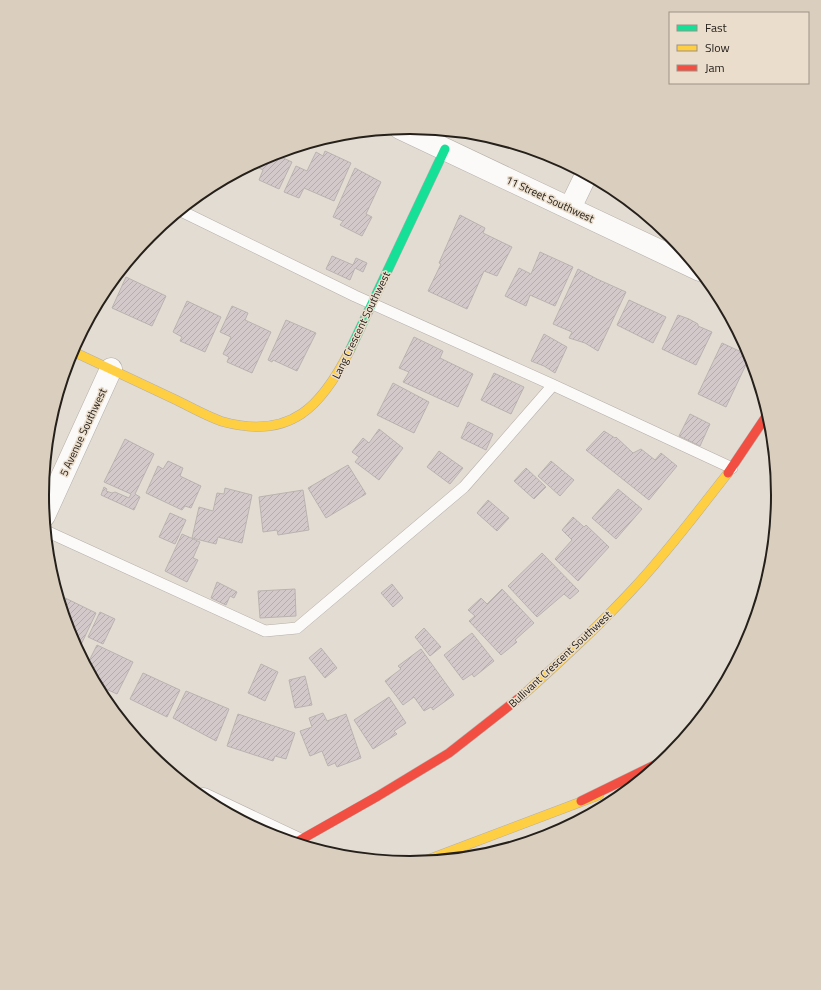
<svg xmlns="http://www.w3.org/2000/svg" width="821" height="990" font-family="'Titillium Web',sans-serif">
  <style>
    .building { fill: url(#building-hatch); stroke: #b9b3b0 }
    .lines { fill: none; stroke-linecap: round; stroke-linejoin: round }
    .lane-casing { stroke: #b4aea8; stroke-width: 12 }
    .street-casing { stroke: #b4aea8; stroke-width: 23 }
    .fast-casing { stroke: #b4aea8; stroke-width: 10 }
    .slow-casing { stroke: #b4aea8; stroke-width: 10 }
    .jam-casing { stroke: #b4aea8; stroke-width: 10 }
    .lane { stroke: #fbfaf8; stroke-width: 11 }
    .street { stroke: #fbfaf8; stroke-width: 22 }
    .fast { stroke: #16e098; stroke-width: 9 }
    .slow { stroke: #ffcf43; stroke-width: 9 }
    .jam { stroke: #f24e42; stroke-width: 9 }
    .labels { text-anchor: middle; stroke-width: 3; stroke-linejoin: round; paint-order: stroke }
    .street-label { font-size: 11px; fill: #25201a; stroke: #eaddcc }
    .rim { fill: none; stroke: #25201a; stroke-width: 2 }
  </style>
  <defs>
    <pattern id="building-hatch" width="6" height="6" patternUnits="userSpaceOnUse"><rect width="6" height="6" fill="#d4c9ca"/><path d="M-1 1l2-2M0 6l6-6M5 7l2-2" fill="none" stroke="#b6acad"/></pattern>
  </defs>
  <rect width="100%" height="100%" fill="#e3dcd3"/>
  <path class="building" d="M284,150l-3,7 11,5 -13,27 -20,-9 4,-10 -12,-6 19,-10z
    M325,151l26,12 -17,38 -30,-13 -5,10 -15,-6 12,-26 11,5 9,-19 7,4z
    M355,168l26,14 -15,32 6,3 -10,19 -22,-11 3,-4 -10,-4z
    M460,215l25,13 -2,5 29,14 -15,29 -13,-5 -17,38 -39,-18 13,-27 -2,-1z
    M540,252l33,15 -18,39 -25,-11 -4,11 -21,-10 14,-28 12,6z
    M332,256l21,9 3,-7 11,5 -4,9 -8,-4 -5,12 -24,-11z
    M578,269l19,10 29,13 -28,59 -13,-8 -16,-5 3,-6 -19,-8z
    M117,275l-13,29 -6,-3 6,-11z
    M126,277l40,19 -14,30 -40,-18z
    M629,300l37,17 -13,26 -36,-18z
    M187,301l34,16 -16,35 -25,-11 2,-4 -9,-5z
    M232,306l16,7 -3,7 26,12 -19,41 -25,-11 2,-5 -6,-3 8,-17 -11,-5z
    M678,315l11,4 9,5v2l14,6 -16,33 -34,-16z
    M286,320l30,13 -19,38 -24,-11 -1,2 -4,-2z
    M544,334l23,13 -12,26 -11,-7 -13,-5z
    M414,337l29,14 -3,7 33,16 -15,33 -55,-25 6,-10 -10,-4z
    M722,343l28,13 -24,51 -28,-13z
    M494,373l30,14 -13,27 -30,-14z
    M393,383l36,19 -15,31 -37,-18z
    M690,414l20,10 -10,22 -21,-10z
    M468,422l25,12 -7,16 -25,-12z
    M379,429l24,19 -24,32 -24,-18 4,-5 -7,-5 11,-14 6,5z
    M604,431l11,7 1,-1 17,16 8,-4 14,11 6,-7 16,13 -28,34 -63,-50z
    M125,439l29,15 -19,40 5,3 -6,13 -33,-15 3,-8 3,2 -1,2 6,2 3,-1 14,6 2,-4 -27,-12z
    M439,451l24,17 -13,16 -23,-17z
    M168,461l15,7 -3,8 21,10 -10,22 -6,-2 -3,4 -36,-17 12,-27 5,3z
    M551,461l23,19 -14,16 -22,-20z
    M348,465l18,29 -40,24 -18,-30z
    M526,468l20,19 -12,12 -20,-18z
    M225,488l27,7 -10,48 -24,-6 -2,7 -24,-6 7,-31 14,4 4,-18 7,1z
    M618,489l24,20 -26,30 -24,-21z
    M303,490l6,40 -31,5 -1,-5 -14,2 -4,-35z
    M488,500l21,18 -12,13 -20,-18z
    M170,513l16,7 -11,24 -16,-7z
    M573,517l11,10 2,-2 23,22 -31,34 -23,-22 17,-19 -10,-10z
    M182,534l18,8 -7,16 5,2 -11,22 -22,-11z
    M542,553l37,38 -9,8 -6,-5 -27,23 -29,-31z
    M217,582l20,10 -3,6 -4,-2 -4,9 -15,-7z
    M392,584l11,14 -10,9 -12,-14z
    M295,589l1,27 -36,2 -2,-27z
    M502,589l32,34 -19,17 2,2 -16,13 -32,-34 6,-5 -7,-6 13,-12 6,6z
    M57,594l39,19 -18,38 -8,-15z
    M100,612l15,7 -12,25 -15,-7z
    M424,628l17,19 -11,9 -15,-19z
    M472,633l22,28 -20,16 -2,-3 -9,6 -19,-25z
    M97,645l36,17 -16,32 -22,-10 -1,-3 1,-2 -3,-1 -6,-11z
    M321,648l16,20 -12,10 -16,-20z
    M421,649l33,46 -21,15 -2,-3 -7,4 -10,-14 -11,8 -18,-24 16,-12 -3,-3z
    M261,664l17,8 -13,29 -17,-8z
    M143,673l37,17 -13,27 -37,-18z
    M305,676l7,29 -17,3 -6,-28z
    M186,691l43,18 -13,32 -43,-23z
    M389,697l17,26 -12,8 3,3 -24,15 -19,-29z
    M323,713l4,8 19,-7 15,44 -24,9 -2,-4 -7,3 -6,-15 -12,5 -10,-25 12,-4 -3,-9z
    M238,714l57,19 -9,26 -11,-3 -2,5 -46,-15z"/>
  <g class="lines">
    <defs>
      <path id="lane" d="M179,210l176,86 198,89 179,83
        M46,531l219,100 32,-3 167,-141 89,-102"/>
      <path id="street" d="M400,128l300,142
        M570,208l17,-35
        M44,516l67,-147
        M203,799l93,44"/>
      <path id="fast" d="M350,350l95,-201"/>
      <path id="slow" d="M72,351c34,16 68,32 102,48 15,7 36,19 50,23 67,18 98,-16 126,-72
        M523,695c38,-34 75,-68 109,-105 35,-37 65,-78 96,-117
        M419,863l180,-68"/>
      <path id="jam" d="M728,473l41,-61
        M581,801l86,-42
        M295,843l83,-47 71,-43 74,-58"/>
    </defs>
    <use href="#lane" class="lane-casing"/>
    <use href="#street" class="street-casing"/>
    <use href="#fast" class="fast-casing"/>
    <use href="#slow" class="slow-casing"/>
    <use href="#jam" class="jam-casing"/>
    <use href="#lane" class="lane"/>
    <use href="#street" class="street"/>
    <use href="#fast" class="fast"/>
    <use href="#slow" class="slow"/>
    <use href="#jam" class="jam"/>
  </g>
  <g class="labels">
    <g class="street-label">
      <text transform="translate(550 199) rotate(25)" y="4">11 Street Southwest</text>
      <text transform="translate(361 325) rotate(-64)" y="4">Lang Crescent Southwest</text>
      <text transform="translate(83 432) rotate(-65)" y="4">5 Avenue Southwest</text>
      <text transform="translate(560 659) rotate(-43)" y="4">Bullivant Crescent Southwest</text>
    </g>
  </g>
  <path d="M0 0H821V990H0ZM49 495a361 361 0 1 1 722 0a361 361 0 1 1-722 0Z" fill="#dacebe" fill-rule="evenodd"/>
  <path class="rim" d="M49 495a361 361 0 1 1 722 0a361 361 0 1 1-722 0Z"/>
  <rect x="669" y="12" width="140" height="72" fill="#eaddcc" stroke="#9b9185"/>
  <rect x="677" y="25" width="20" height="6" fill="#16e098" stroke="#9b9185"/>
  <text x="705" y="32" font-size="12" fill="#25201a">Fast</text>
  <rect x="677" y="45" width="20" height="6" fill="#ffcf43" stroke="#9b9185"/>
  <text x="705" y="52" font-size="12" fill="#25201a">Slow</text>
  <rect x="677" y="65" width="20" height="6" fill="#f24e42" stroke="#9b9185"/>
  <text x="705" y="72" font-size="12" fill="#25201a">Jam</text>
</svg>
